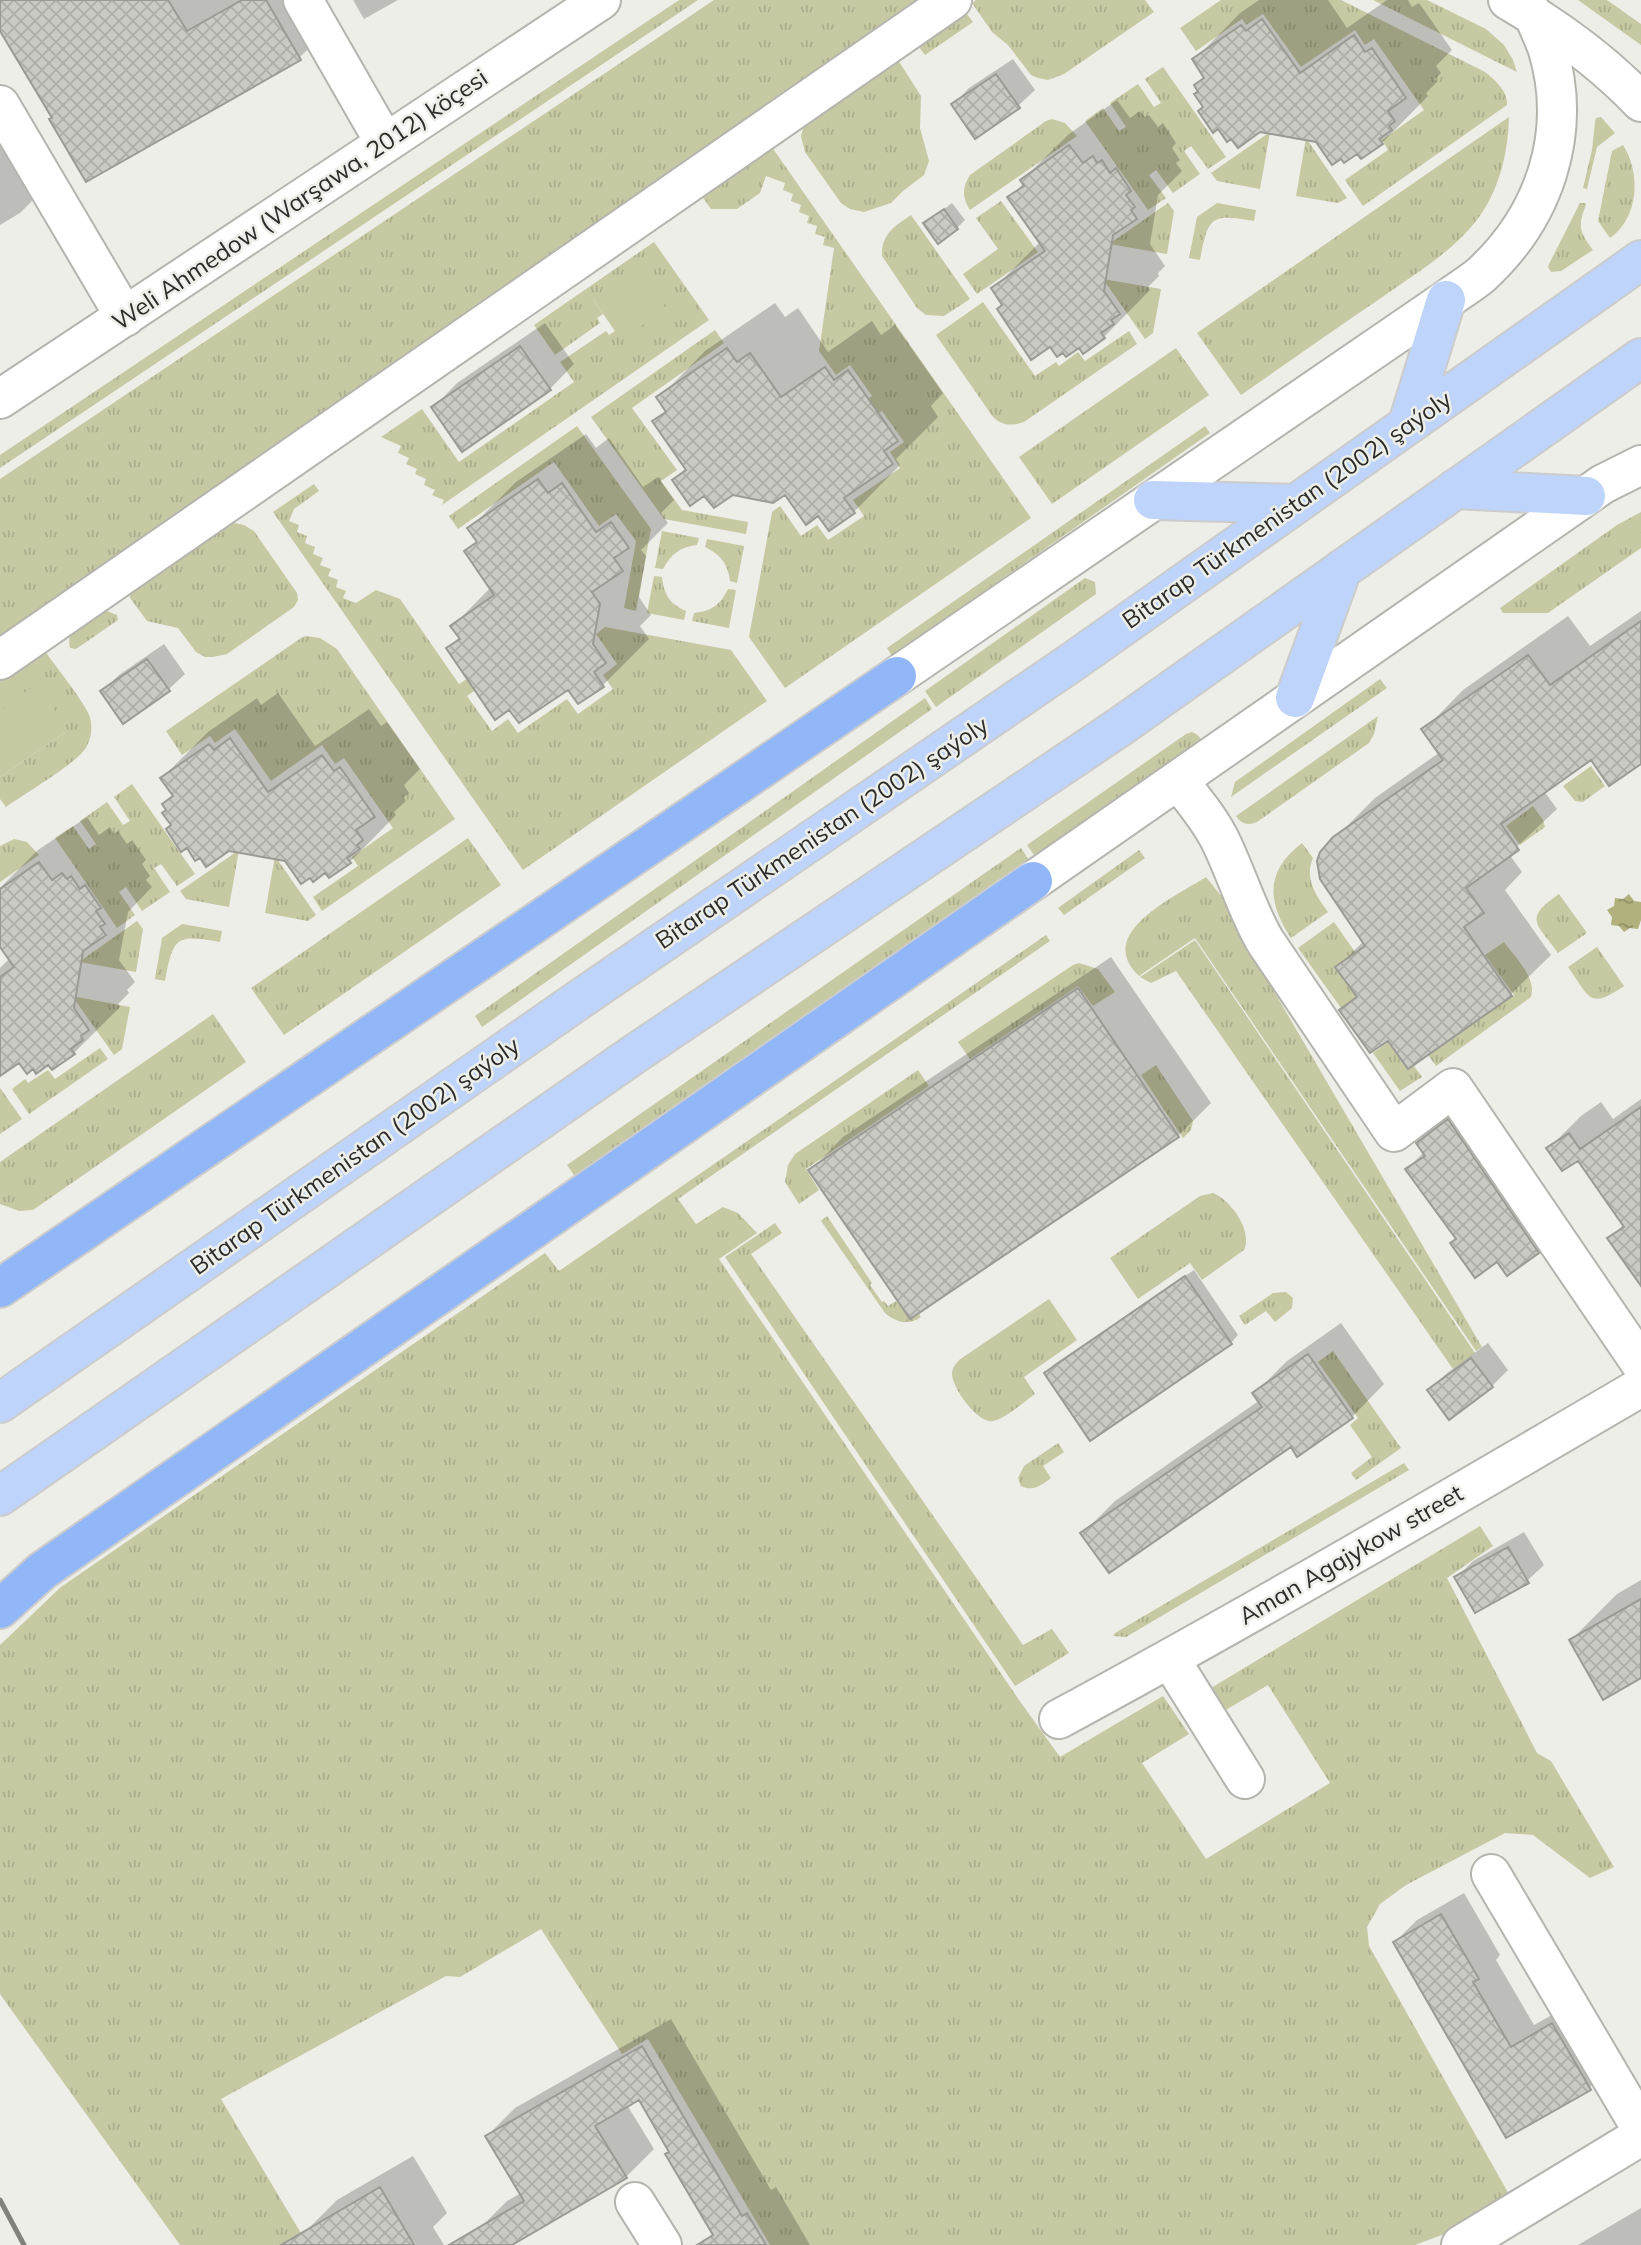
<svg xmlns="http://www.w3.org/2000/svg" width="1641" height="2245" font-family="Mulish,sans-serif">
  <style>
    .grass { fill: url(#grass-tufts) }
    .park { fill: #c7c9a2 }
    .water { fill: url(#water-ripples) }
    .shadow { fill: #0003 }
    .building { fill: url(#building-cross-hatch); stroke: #9a9b95; stroke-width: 2 }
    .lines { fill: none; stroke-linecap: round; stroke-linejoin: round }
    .minor-casing { stroke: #b5b5af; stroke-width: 42 }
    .major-casing { stroke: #ccc; stroke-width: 42 }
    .highway-casing { stroke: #ccc; stroke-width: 42 }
    .minor { stroke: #fff; stroke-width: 38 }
    .major { stroke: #bed4fb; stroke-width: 38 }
    .highway { stroke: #92b7f9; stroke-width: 38 }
    .rail { stroke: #81817e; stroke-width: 5 }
    .labels { text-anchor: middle; stroke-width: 5; stroke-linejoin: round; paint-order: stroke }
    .street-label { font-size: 24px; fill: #2c2c2a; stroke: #edeee8 }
  </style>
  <defs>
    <pattern id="grass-tufts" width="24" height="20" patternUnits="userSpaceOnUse" patternTransform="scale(1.75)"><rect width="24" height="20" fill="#c7c9a2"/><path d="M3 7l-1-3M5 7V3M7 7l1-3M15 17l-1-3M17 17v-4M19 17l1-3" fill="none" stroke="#abad8c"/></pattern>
    <pattern id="water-ripples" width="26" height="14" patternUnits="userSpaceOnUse" patternTransform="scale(1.75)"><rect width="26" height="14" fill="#b0b17c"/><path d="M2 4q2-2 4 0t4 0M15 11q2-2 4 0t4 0" fill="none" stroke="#8f9066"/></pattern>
    <pattern id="building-cross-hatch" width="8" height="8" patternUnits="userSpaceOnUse" patternTransform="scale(1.75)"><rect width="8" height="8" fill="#cacac5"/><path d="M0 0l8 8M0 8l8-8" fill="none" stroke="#aeaea9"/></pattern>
  </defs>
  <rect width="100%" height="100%" fill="#edeee8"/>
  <path class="grass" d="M679,0h19l-698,468v-13z
    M714,0h210l-924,637v-158z
    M976,0h169l9,12 -90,62 -16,6 -10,-2 -7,-3 -23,-30 -16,-13 -20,-29z
    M1221,0h120l144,72c10,8 23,19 22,33l-144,101 -18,-26 43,-30 -6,-10 42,-30 -50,-71 -9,6 -10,-15 -54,37 -38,-53 -17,11 -4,-6 -46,32 -16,-23z
    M1373,0h54l59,29 18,16 9,15 4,12z
    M1578,0h29l34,24v21z
    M963,9l10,13 -48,33 -10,-13z
    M898,60l23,36 -1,32 9,33 -5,14 -21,16 -12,12 -27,9 -14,-3 -9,-6 -36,-51 -4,-16 3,-11z
    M1163,67l63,90 -18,12 -17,-23 -7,5 16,23 -27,19 -17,-23 -7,5 17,23 -18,12 -63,-89 18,-13 16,23 7,-4 -16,-24 28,-19 16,23 7,-4 -16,-24z
    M1509,117c-1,37 -10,75 -33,104 -25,32 -63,54 -95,77 -47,32 -94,65 -140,97l-44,-62z
    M1601,117l14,16 -18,14 -10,42 -4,-1 9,-38 3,-28 1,-4z
    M1052,119l13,4 12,13 -107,74c-8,-12 -8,-23 0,-35l76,-54z
    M1270,132l-10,57 -43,-8 -6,-8z
    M1306,138l41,60 -9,5 -42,-7z
    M769,143l262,375 -246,170 -36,-51 23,-125 8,-6 21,30 16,-11 11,15 36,-24 -11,-16 47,-32 -10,-16 14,-10 -22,-31 -15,9 -9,-14 14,-10 -22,-31 -14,10 -17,-24 15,-103 -11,-3 2,-8 -10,-3 2,-8 -10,-3 2,-7 -10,-4 2,-7 -10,-4 2,-7 -10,-4 2,-7 -19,-7 -6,17 -23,16h-26l-12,-17z
    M1623,145c18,28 16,73 -13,93l-12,-17 14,-70z
    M1001,201l37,51 -61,42 -14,-20 35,-25 -22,-31z
    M1168,203l6,8 -7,43 -58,-10z
    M1217,203l39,7 -2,11c-44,-8 -46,-4 -54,39l-11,-2 8,-41z
    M1580,203h5l1,2c-9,22 -6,27 7,45l-32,21 -10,1 -3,-5 1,-3z
    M911,215l59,84 -26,17 -18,-1 -9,-7 -35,-52c-1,-22 13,-30 29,-41z
    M654,242l55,78 -267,185 2,-5 -12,-5 3,-5 -11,-5 2,-6 -11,-5 2,-5 -11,-5 3,-6 -11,-5 3,-7 -20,-9 41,-28 37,53 115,-80 -14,-20 46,-31 3,4 6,-4 6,8 45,-31 -73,-9 10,15 -6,4 3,5 -45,32 -21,-30z
    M1103,279l58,10 -8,44 -8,6z
    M983,302l52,74 21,-14 3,4 19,-14 7,9 44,-30 8,13 -113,78c-12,4 -22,4 -31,-5l-57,-82z
    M715,330l9,13 -92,65 45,62 -16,11 21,29 66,12 -2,12 -82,-15 -73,-102z
    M1176,348l33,47 -157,109 -33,-47z
    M577,426l74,103 -15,82 -12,-3 12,-67 -20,-27 -17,12 -45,-64 -96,67 -9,-13z
    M1205,426l5,7 -318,223 -5,-8z
    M314,484l5,7 -25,18 -5,12 10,4 -2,7 10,4 -2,7 10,4 -2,7 10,4 -3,7 11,4 -3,7 10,4 -2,7 10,4 -3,7 13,5 20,-13 24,9 59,85 17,-11 8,11 -17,12 25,35 16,-12 10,14 49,-34 11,15 35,-25 -10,-14 14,-11 -21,-30 9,-7 126,23 36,51 -244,169 -250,-358z
    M1641,512v36l-93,65h-45l-3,-5 117,-83z
    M234,523l10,2 10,6 43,62 1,7 -4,7 -67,47 -14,3h-8l-9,-5 -18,-24 -31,-7 -17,-23 -1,-5 93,-68z
    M662,531l37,7 -2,7c-17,2 -26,9 -34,24l-8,-1z
    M707,539l37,7 -7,37 -7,-2c-2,-17 -9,-26 -25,-34z
    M654,576l8,1c2,18 8,27 24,34l-2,9 -37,-7z
    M1085,578l10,4 1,12 -160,113 -11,-16z
    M728,589l8,1 -7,38 -37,-7 2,-8c18,-2 26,-8 34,-24z
    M99,608l18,7 1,5 -42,29 -6,-1c-5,-21 14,-29 29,-40z
    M306,636l14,2 17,11 118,170 -133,92 -9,-14 45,-31 -6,-9 41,-29 -49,-70 -9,6 -13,-19 -51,36 -36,-52 -20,14 -5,-7 -28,19 -16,-24 135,-93z
    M42,651l5,3c10,14 38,49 43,63 3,11 1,23 -5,32 -11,16 -61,45 -79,58l-6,-8v-22l68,-47 -68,-20v-34z
    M1380,679l7,9 -156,109 4,-15z
    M925,698l7,11 -450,318 -7,-11z
    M1378,716l-4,18 -5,9 -112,79c-9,4 -16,2 -21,-6z
    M1192,732c7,3 10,6 10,14l-163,116 -12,-17 159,-111z
    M1591,766l14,20 -22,16 -8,-1 -12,-15z
    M132,784l63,90 -18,12 -16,-22 -7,4 16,24 -28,19 -16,-24 -7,5 16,23 -18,13 -62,-90 18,-12 16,23 7,-5 -16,-23 27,-19 16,23 7,-4 -16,-24z
    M1533,806l10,14 2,7 -25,18 -14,-19z
    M468,838l33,47 -217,150 -33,-47z
    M14,839l13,3 12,13 -39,27v-36z
    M1302,843l11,15c-9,20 3,38 15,54l-37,26c-24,-36 -26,-67 11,-95z
    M1021,848l12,18 -454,316 -12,-17z
    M239,850l-10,57 -43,-8 -6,-8z
    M1139,850l6,8 -81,57 -6,-7z
    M275,856l41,59 -8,6 -43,-8z
    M1206,877l20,25 4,13 8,15 244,417 -6,4 -281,-413 -56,38c-46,-43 38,-80 67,-99z
    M1559,894l28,39 -29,20c-22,-31 -35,-34 1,-59z
    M137,921l6,8 -7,43 -57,-10z
    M1334,922l21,30 -20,15 21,30 -15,11 -43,-60z
    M182,924l40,7 -2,11c-44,-8 -47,-5 -55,39l-10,-2 7,-41z
    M1046,935l4,6 -372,258 18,25 27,-17 15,6 19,20 -38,26 300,441 41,57 103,-61 26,38 -47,29 64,96 124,-76 -62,-98 -44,26 -13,-23 269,-162 13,20 -46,32 90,175 14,8 63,106 -24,11 -57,-43 -28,-2 -99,52 -26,19 -13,23 2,19 141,250 -52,33 -43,16h-645l-122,-206 -26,15 -81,-125 -81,48 -14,-1 -225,123 87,146h-128l-180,-251v-349l61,-58 484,-334 14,18z
    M1195,940l280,413 -22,16 -277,-398 -25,12 -11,-6z
    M1504,942c11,15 33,36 27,55l-95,69 -8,-11 86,-60 -29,-40z
    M1597,947l27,39c-35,24 -34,12 -56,-19z
    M1079,963l19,6 17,23 -22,14 -15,-20 -108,73 -12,-17 115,-77z
    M72,996l58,11 -8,42 -8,6z
    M213,1014l33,48 -213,148 -14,1 -19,-7v-42z
    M1388,1042l20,28 6,-4 8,11 -22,14 -27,-38z
    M100,1048l8,11 -79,55 -17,-25 13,-10 3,4 20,-13 7,9z
    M1156,1065l37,56 -2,9 -8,8 -42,-63z
    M918,1070l11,16 -123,83 13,21 -20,14 -14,-22 3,-17 7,-11z
    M0,1088l22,31 -22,15z
    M1213,1193c18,7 40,38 31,57l-42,30 -12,-17 -52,36 -28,-41 90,-62z
    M827,1216l45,67 -2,2 12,17 2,-1 4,5 8,-5 14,19 9,-6 2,3c-12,9 -26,5 -36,-4l-64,-92z
    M775,1223l7,10 -31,21 272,391 29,-16 17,24 -54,33 -290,-429z
    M1286,1292l7,6 -1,10 -17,14 -9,-11 -21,14 -6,-9 34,-23z
    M1049,1299l28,41 -53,37 11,17c-10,7 -30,25 -42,27 -15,3 -41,-33 -41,-47 0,-6 3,-9 7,-14z
    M1333,1351l68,97 -45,32 -5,-7 21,-16 -22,-32 8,-7 -40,-56z
    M1058,1443l6,9 -21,14 8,12c-9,7 -18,14 -30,8l-3,-8 6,-12z
    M1404,1463l5,7 -283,167 -13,-1 2,-3z"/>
  <path class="park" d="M638,268l28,41 -45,31 -28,-41z
    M37,684l31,46 -68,47v-67z"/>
  <path class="water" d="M1629,894l5,7 7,1v18l-3,9 -8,-1 -6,4 -5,-6 -8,-1 1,-8 -5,-7 7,-4 1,-8 8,1z"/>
  <path class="shadow" d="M0,0h292l24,41 -17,17 -246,60 -53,-91z
    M353,0h45l-34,19z
    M1259,0h69l19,28 40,-28h21l4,7 7,-4 33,47 -16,16 5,7 -6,6 2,3 -11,11 2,3 -46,47 -25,9 -152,-46 -9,-21 9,-9 -11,-16 46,-47z
    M1013,59l22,31 -17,16 -65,-1 16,-17z
    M1117,100l13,18 10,-7 5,6 4,-2 9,12 5,-4 13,20 -4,5 8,12 -4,3 6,8 -24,24 -8,49 15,22 -7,7 1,3 -11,11 2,3 -46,47 -21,14 -4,-5 -29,-2 -46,-39 -11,-16 47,-47 -31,-44 15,-15 -2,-3 47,-46z
    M0,127l39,67 -19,19 -20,12z
    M952,203l13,17 -8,8 -31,-5z
    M775,303l10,14 13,-9 30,44 44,-31 9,14 14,-10 48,68 -12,13 7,11 -42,42 4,6 -46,47 -35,1 -34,-21 -80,1 -31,-13 13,-13 -32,-46 11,-11 -7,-12 46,-47z
    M545,323l29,41 -24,25 -117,19 24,-25z
    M586,434l10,14 13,-10 34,49 15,-10 16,23 -13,13 7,10 -27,27 5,6 -7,41 12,18 -11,11 9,13 -46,46 -35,2 -59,21 -61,-60 12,-12 -7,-10 38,-39 -25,-35 12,-12 -9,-11 47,-47z
    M1641,611v151l-50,-4 -47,33 13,18 -48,45 13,18 -17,18 46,65 -40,39 -103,73 -20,-28 -46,-29 15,-15 -20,-28 27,-26 -30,-102 41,-41 65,-46 -16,-22 39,-40 105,-74 22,30z
    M164,644l21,30 -17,16 -66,1 17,-16z
    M278,693l37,53 54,-37 12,17 6,-4 33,47 -16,16 5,8 -6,5 3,3 -12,11 2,3 -46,47 -21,14 -3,-5 -40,-12 -58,-10 -55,-24 -9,-21 9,-9 -11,-17 46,-46 49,-34 4,7z
    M87,817l12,18 11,-8 4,7 4,-3 9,13 5,-4 14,20 -4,4 8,12 -4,4 6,7 -24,25 -9,48 16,22 -8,8 2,3 -11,11 2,3 -46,46 -41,14 -13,-6 -20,11v-104l10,-10 -10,-14v-56l38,-38z
    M1111,957l100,146 -33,33 -367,34 32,-33z
    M1641,1099v171l-31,-32 14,-14 -46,-66 -29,-10 32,-32 20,-14 12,17z
    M1465,1104l89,131 -16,17 -41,8 -40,-22 -50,-69 17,-17 -6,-9 16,-16z
    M1194,1270l44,65 -7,8 -185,30 7,-8z
    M1341,1323l43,61 -32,33 -61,28 -208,88 32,-32 145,-101 -5,-7 32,-32z
    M1488,1343l20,27 -16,16 -63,4 17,-16z
    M1524,1532l20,33 -17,16 -71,-3 17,-17z
    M1641,1580v96l-70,-36 46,-46z
    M1464,1893l36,62 -4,5 38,65 41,-23 37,64 -23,22 -82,48 -112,-194 22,-22z
    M671,2019l100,171 5,-3 34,58h-89l-50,-94 -31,-53 -13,7 27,44 -28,28 -117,68h-20l-10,-16 28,-28 14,-8 -34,-57 28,-28z
    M413,2156l34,57 -14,14 11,18h-133l-7,-12 33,-33z
    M1641,2208v37h-63z"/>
  <path class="building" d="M0,0h168l19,31 55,-31h24l35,60 -215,122 -37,-63 3,-1 -52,-87z
    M1262,19l38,54 54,-38 11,17 7,-4 34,50 -18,13 7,10 -6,5 3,4 -13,9 4,5 -22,15 -4,-5 -13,9 -3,-4 -9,6 -16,-23 -56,-10 -22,16 -7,-9 -4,3 -9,-13 -5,4 -15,-22 5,-4 -9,-13 4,-2 -4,-7 10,-7 -12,-19 49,-34 5,6z
    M996,74l24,34 -45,31 -24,-35z
    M1069,145l14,18 10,-7 4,7 5,-3 8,13 6,-5 15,23 -5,4 9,12 -4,3 6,9 -24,16 -9,56 16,23 -9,6 3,4 -13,9 4,5 -22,16 -4,-6 -13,9 -3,-4 -6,4 -7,-10 -19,13 -34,-51 5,-4 -11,-17 54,-37 -38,-54 17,-11 -4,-6z
    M944,209l14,20 -20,15 -15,-21z
    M520,346l31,44 -89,62 -31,-45z
    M727,348l10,14 13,-9 31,44 44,-30 9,13 14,-10 50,71 -14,10 9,13 -49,34 11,15 -26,18 -11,-15 -12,9 -21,-30 -12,8 -40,-8 -19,13 -10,-12 -14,10 -18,-26 14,-10 -34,-49 14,-9 -10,-15z
    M538,479l10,14 14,-10 34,49 15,-10 18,26 -15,10 9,13 -31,21 8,12 -7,40 13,19 -12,9 10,15 -26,17 -10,-14 -49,33 -10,-13 -14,10 -49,-72 14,-9 -10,-13 44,-31 -30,-44 13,-9 -10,-14z
    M1641,621v143l-32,22 -18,-26 -90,64 18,26 -53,38 18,25 -20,14 48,69 -104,73 -20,-28 -18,12 -31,-43 18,-13 -22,-30 30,-21 -45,-67 -3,-18 3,-9 13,-15 110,-77 -22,-31 107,-74 22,30z
    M147,659l23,32 -47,33 -23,-33z
    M230,738l38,54 54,-37 12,16 6,-4 35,50 -19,13 7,10 -6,5 3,4 -13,9 4,5 -22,15 -4,-5 -12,9 -3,-4 -9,6 -16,-23 -56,-10 -23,16 -6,-9 -5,3 -8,-13 -6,4 -15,-23 5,-4 -9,-12 4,-3 -4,-6 11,-8 -13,-18 49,-34 5,6z
    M39,862l13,18 10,-7 5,6 4,-3 9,13 5,-4 16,23 -5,3 9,13 -5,3 6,8 -23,16 -9,57 15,22 -8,6 2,4 -12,9 4,5 -23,16 -4,-5 -12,9 -3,-5 -6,5 -8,-11 -19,13v-99l14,-10 -14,-20v-58z
    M1078,988l101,149 -269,182 -102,-149z
    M1641,1107v179l-34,-48 17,-11 -46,-66 -16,10 -16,-23 23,-15 11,16z
    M1448,1119l91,134 -32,23 -10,-14 -22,16 -25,-35 6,-4 -51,-70 20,-13 -9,-13z
    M1185,1276l47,68 -142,97 -46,-68z
    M1308,1354l45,64 -56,39 -6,-10 -182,126 -29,-40 182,-126 -10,-14z
    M1471,1358l22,29 -44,33 -22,-30z
    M1508,1547l21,36 -54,30 -21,-36z
    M1641,1599v79l-38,22 -34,-60z
    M1441,1914l38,65 -6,3 38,65 41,-24 39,67 -85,48 -113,-196z
    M642,2046l100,170 5,-3 19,32h-69l16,-10 -48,-81 4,-2 -30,-52 -44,26 32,52 -115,67h-63l75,-44 -39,-65z
    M380,2187l34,58h-133z"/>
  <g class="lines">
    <defs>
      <path id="minor" d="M303,0l82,143
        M1508,0c48,28 94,61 133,102
        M0,105l125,212
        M0,399l601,-399
        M0,660l952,-660
        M897,676l549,-376c11,-8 24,-16 35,-25 63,-58 92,-141 67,-225 -4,-12 -10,-23 -14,-35
        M1178,780c15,20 32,39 43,62 16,33 26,68 44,99l129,191 59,-44 188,276
        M1033,881l570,-397 38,-19
        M1170,1659l75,120
        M1059,1719c196,-106 389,-219 582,-332
        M1491,1874l150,254
        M635,2202l27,43
        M1461,2245l180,-109"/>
      <path id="major" d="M1408,424l38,-124
        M1455,489l131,7
        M1153,500l143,4
        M1295,698l47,-129
        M0,1403l580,-404 495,-339 566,-400
        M0,1496l633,-441 488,-329 520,-368"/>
      <path id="highway" d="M0,1288l897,-612
        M0,1609l42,-38 991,-690"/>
    </defs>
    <use href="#minor" class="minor-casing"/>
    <use href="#major" class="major-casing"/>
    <use href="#highway" class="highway-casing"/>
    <use href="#minor" class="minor"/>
    <use href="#major" class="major"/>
    <use href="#highway" class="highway"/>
    <path class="rail" d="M0,2200l24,45"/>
  </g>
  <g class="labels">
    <g class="street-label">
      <text transform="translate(300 200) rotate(-34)" y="8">Weli Ahmedow (Warşawa, 2012) köçesi</text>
      <text transform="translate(1287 510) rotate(-35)" y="8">Bitarap Türkmenistan (2002) şaýoly</text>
      <text transform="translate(822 833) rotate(-34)" y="8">Bitarap Türkmenistan (2002) şaýoly</text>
      <text transform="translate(355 1156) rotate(-35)" y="8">Bitarap Türkmenistan (2002) şaýoly</text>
      <text transform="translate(1351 1555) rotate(-30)" y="8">Aman Agajykow street</text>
    </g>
  </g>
</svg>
